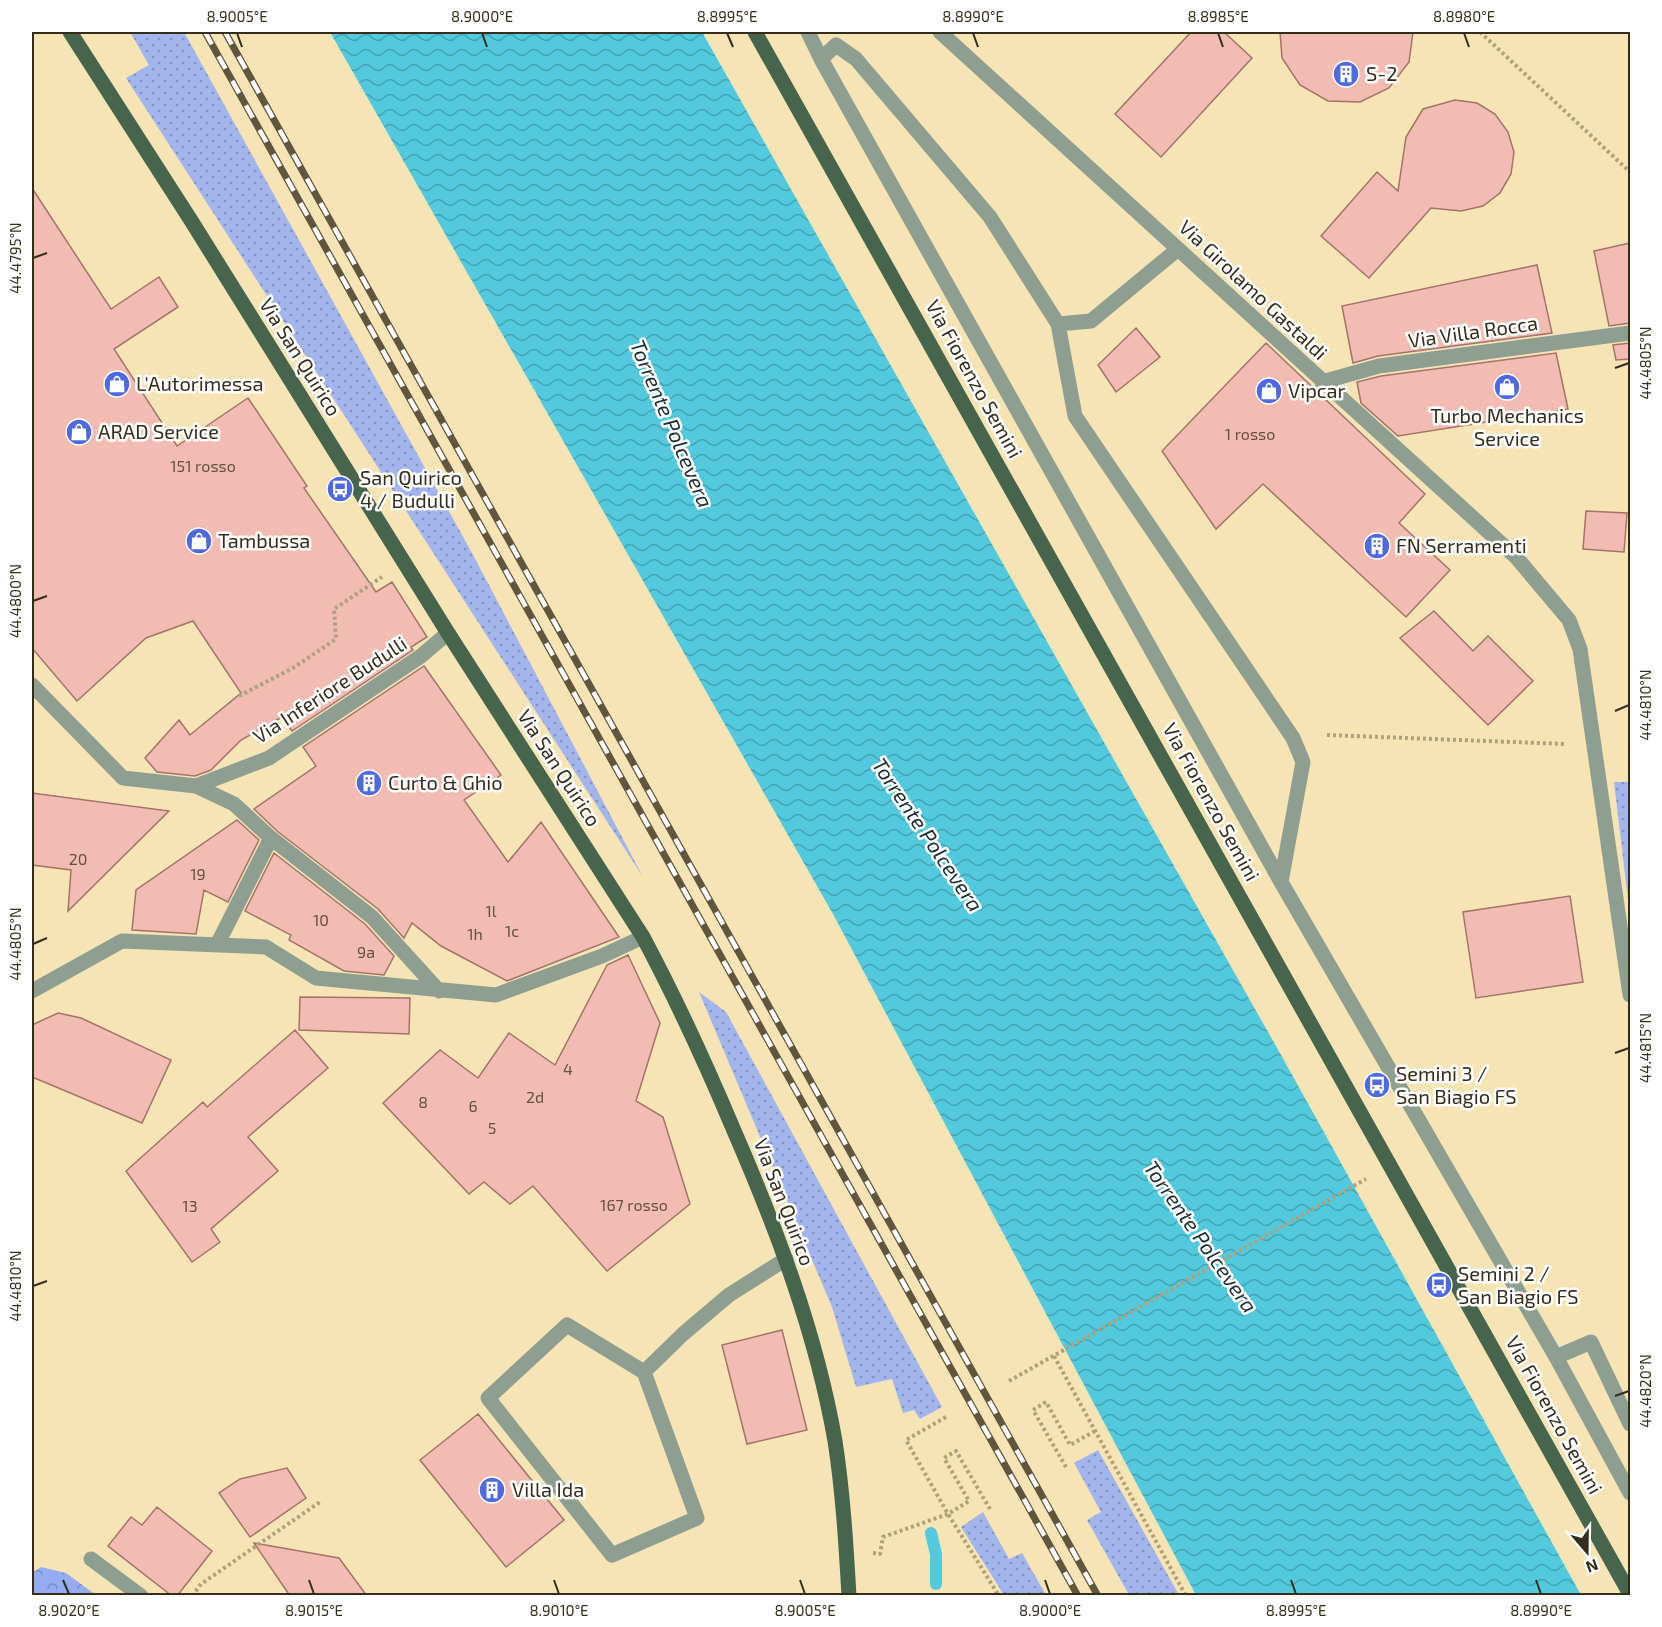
<svg xmlns="http://www.w3.org/2000/svg" width="1662" height="1627" font-family="'Exo 2',sans-serif">
  <style>
    .grass { fill: url(#grass-dots) }
    .forest { fill: url(#forest-crowns) }
    .water { fill: url(#water-waves) }
    .lines { fill: none; stroke-linecap: round; stroke-linejoin: round }
    .stream { stroke: #52c9dd; stroke-width: 12 }
    .building { fill: #f2bcb2; stroke: #a4736a; stroke-width: 1.5 }
    .path { stroke: #afa17c; stroke-width: 4; stroke-dasharray: 3 3; stroke-linecap: butt }
    .minor { stroke: #8e9f91; stroke-width: 15 }
    .major { stroke: #46654c; stroke-width: 15 }
    .rail-casing { stroke: #60563d; stroke-width: 7 }
    .rail { stroke: #fff; stroke-width: 4.5; stroke-dasharray: 14; stroke-linecap: butt }
    .ticks { fill: none; stroke: #342d1a; stroke-width: 2 }
    .labels { text-anchor: middle; stroke-width: 5; stroke-linejoin: round; paint-order: stroke }
    .number-label { font-size: 16px; fill: #645140 }
    .poi-label { font-size: 20px; fill: #342d1a; stroke: #fff; text-anchor: start }
    .street-label { font-size: 20px; fill: #342d1a; stroke: #fff }
    .water-label { font-size: 21px; font-style: italic; fill: #182d31; stroke: #fff }
    .neatline { fill: none; stroke: #342d1a; stroke-width: 2 }
    .ticks-label { font-size: 15px; text-anchor: middle; fill: #342d1a }
  </style>
  <defs>
    <pattern id="grass-dots" width="8" height="8" patternUnits="userSpaceOnUse" patternTransform="scale(1.5)"><rect width="8" height="8" fill="#a2b5ec"/><path d="M2 2h.1M6 6h.1" fill="none" stroke="#8594be" stroke-width="1.8" stroke-linecap="round"/></pattern>
    <pattern id="forest-crowns" width="20" height="18" patternUnits="userSpaceOnUse" patternTransform="scale(1.5)"><rect width="20" height="18" fill="#95acf5"/><path d="M2 6a3 3 0 1 1 6 0M12 15a3 3 0 1 1 6 0" fill="none" stroke="#7a8cc6"/></pattern>
    <pattern id="water-waves" width="16" height="10" patternUnits="userSpaceOnUse" patternTransform="scale(1.5)"><rect width="16" height="10" fill="#52c9dd"/><path d="M0 5q4-4 8 0t8 0" fill="none" stroke="#45a4b2"/></pattern>
  </defs>
  <rect width="100%" height="100%" fill="#f6e4b5"/>
  <path class="grass" d="M130,32h54l288,521 171,324 -517,-799 23,-13z
    M1614,782h16v135z
    M699,992l27,20 216,395 -22,12 -6,-9 -11,3 -11,-34 -36,8 -24,-80z
    M1098,1450l81,145h-50l-42,-75 14,-8 -27,-49z
    M983,1512l26,47 13,-6 24,42h-42l-43,-68z"/>
  <path class="forest" d="M41,1567l25,6 30,22h-64v-22z"/>
  <path class="water" d="M330,32h372l579,1023 300,540h-385l-363,-681z"/>
  <g class="lines">
    <path class="stream" d="M931,1533l5,21v30"/>
  </g>
  <path class="building" d="M1191,32h33l28,26 -91,99 -46,-43z
    M1280,32h133l-4,30 -20,26 -29,14 -32,-1 -28,-16 -18,-27z
    M1455,100l22,3 18,11 13,18 6,20 -3,22 -11,19 -17,13 -22,5 -30,-3 -62,70 -48,-42 56,-64 21,19 8,-54 17,-28z
    M32,188l79,121 48,-32 19,30 -64,42 63,97 71,-48 59,88 -3,2 72,104 16,-10 35,55 -16,10 2,3 -121,81 -10,-14 -41,23 -30,30 -16,6 -38,-4 -12,-14 34,-38 11,15 51,-42 -48,-72 -47,17 -69,63 -45,-53z
    M1630,243v80l-21,3 -15,-75z
    M1537,265l15,68 -174,23 -25,7 -11,-57z
    M1136,328l24,29 -44,35 -18,-27z
    M1266,343l159,151 -26,29 51,47 -44,47 -143,-133 -47,45 -54,-78z
    M1630,343v16l-14,1 -3,-15z
    M1556,353l12,56 -170,27 -37,-33 -4,-21 24,-6z
    M1586,511l41,2 -3,39 -41,-3z
    M1434,611l39,40 15,-15 45,45 -45,44 -88,-87z
    M424,666l77,109 -37,25 44,62 33,-40 78,115 -112,44 -66,-35 -29,-23 -8,15 -26,-29 -101,-78 -23,-22 62,-43 -13,-19z
    M32,793l30,4 107,14 -101,100 3,-41 -39,-5z
    M237,820l22,20 -31,62 -24,-12 -8,44 -64,-4 4,-40z
    M274,853l91,71 29,32 -10,19 -40,-4 -55,-31 2,-5 -46,-24z
    M1570,896l13,86 -107,16 -13,-86z
    M628,955l32,68 -24,78 27,16 27,87 -83,67 -74,-85 -23,18 -26,-22 -15,12 -86,-91 57,-53 38,28 31,-45 46,32 52,-100z
    M300,997l110,1 -1,36 -110,-4z
    M58,1013l23,5 90,42 -29,63 -110,-46v-52z
    M295,1030l33,38 -80,69 30,34 -67,58 9,13 -28,20 -66,-91 77,-69 4,5z
    M782,1330l25,100 -60,14 -25,-99z
    M478,1414l86,106 -58,47 -86,-107z
    M287,1468l19,30 -56,39 -31,-44 21,-14z
    M157,1507l55,44 -35,45h-5l-64,-50 23,-29 11,8z
    M254,1543l85,15 28,38h-77z"/>
  <g class="lines">
    <path class="path" d="M1480,32l150,140
      M239,696l54,-28 43,-29 -2,-30 48,-32
      M1327,735l239,9
      M1054,1356l132,240
      M1009,1381l357,-202
      M946,1417l-40,23 42,74 51,82
      M1066,1467l-33,-57 13,-8 24,43 25,-14
      M873,1553l7,1 3,-17 65,-23 21,-13 -25,-43 12,-7 34,58
      M192,1596l9,-12 119,-82"/>
    <path class="minor" d="M808,32l13,27 460,823 275,475
      M940,32l576,525 53,63 11,29 50,346
      M821,59l15,-14 20,14 134,158 68,107 17,92 218,322 10,24 -22,120
      M1058,324l33,-3 87,-72
      M1322,382l57,-16 251,-33
      M32,685l91,93 73,8 38,18 37,34 101,79 67,74
      M196,786l73,-28 152,-102 27,-23
      M217,945l54,-107
      M32,991l90,-50 144,6 50,31 180,17 106,-39 41,-19
      M567,1325l77,47 53,146 -85,37 -124,-157z
      M644,1372l39,-38 46,-39 57,-36
      M1630,1424l-39,-82 -35,15 74,136
      M91,1559l50,37"/>
    <path class="major" d="M70,32l122,190 256,411 195,304c33,62 62,125 89,189 44,101 84,206 103,315 8,52 11,103 14,155
      M755,32l875,1562"/>
    <defs>
      <path id="rail" d="M205,32l873,1564
        M225,32l873,1564"/>
    </defs>
    <use href="#rail" class="rail-casing"/>
    <use href="#rail" class="rail"/>
  </g>
  <path class="ticks" d="M237,33l5,14M482,33l5,14M727,33l6,14M973,33l5,14M1218,33l5,14M1464,33l5,14M33,258l14,-5M1615,368l14,-5M33,601l14,-5M1615,711l14,-6M33,944l14,-6M1615,1053l14,-5M33,1286l14,-5M1615,1396l14,-5M63,1580l6,14M309,1580l5,14M554,1580l5,14M800,1580l5,14M1045,1580l5,14M1291,1580l5,14M1536,1580l5,14"/>
  <defs>
    <symbol id="building-disc" viewBox="-11 -11 22 22"><circle r="9.5" fill="#4f6adf" stroke="#fff"/><path d="M-4-6H4V6H1V3H-1V6H-4ZM-2.5-4.3h1.7v1.8h-1.7ZM.8-4.3h1.7v1.8H.8ZM-2.5-1h1.7V.8h-1.7ZM.8-1h1.7V.8H.8Z" fill="#fff"/></symbol>
    <symbol id="shop-disc" viewBox="-11 -11 22 22"><circle r="9.5" fill="#4f6adf" stroke="#fff"/><path d="M-5-2.5h2.3a2.7 3.5 0 0 1 5.4 0H5L5.5 6h-11ZM-1.5-2.5h3a1.5 2.3 0 0 0-3 0Z" fill="#fff"/></symbol>
    <symbol id="bus-disc" viewBox="-11 -11 22 22"><circle r="9.5" fill="#4f6adf" stroke="#fff"/><path d="M-5-6H5V4H4V6H2V4H-2V6H-4V4H-5ZM-3.5-4V0h7V-4ZM-3.5 1.2v1.5H-2V1.2ZM2 1.2v1.5H3.5V1.2Z" fill="#fff"/></symbol>
  </defs>
  <g fill-rule="evenodd">
    <use href="#building-disc" x="1331" y="59" width="30" height="30"/>
    <use href="#shop-disc" x="102" y="369" width="30" height="30"/>
    <use href="#shop-disc" x="1492" y="372" width="30" height="30"/>
    <use href="#shop-disc" x="1254" y="376" width="30" height="30"/>
    <use href="#shop-disc" x="64" y="417" width="30" height="30"/>
    <use href="#bus-disc" x="325" y="474" width="30" height="30"/>
    <use href="#shop-disc" x="184" y="526" width="30" height="30"/>
    <use href="#building-disc" x="1362" y="531" width="30" height="30"/>
    <use href="#building-disc" x="354" y="768" width="30" height="30"/>
    <use href="#bus-disc" x="1362" y="1070" width="30" height="30"/>
    <use href="#bus-disc" x="1424" y="1270" width="30" height="30"/>
    <use href="#building-disc" x="477" y="1475" width="30" height="30"/>
  </g>
  <g class="labels">
    <g class="number-label">
      <text x="1250" y="440">1 rosso</text>
      <text x="203" y="472">151 rosso</text>
      <text x="78" y="865">20</text>
      <text x="198" y="880">19</text>
      <text x="491" y="917">1l</text>
      <text x="321" y="926">10</text>
      <text x="512" y="937">1c</text>
      <text x="475" y="940">1h</text>
      <text x="366" y="958">9a</text>
      <text x="568" y="1075">4</text>
      <text x="535" y="1103">2d</text>
      <text x="423" y="1108">8</text>
      <text x="473" y="1112">6</text>
      <text x="492" y="1134">5</text>
      <text x="634" y="1211">167 rosso</text>
      <text x="190" y="1212">13</text>
    </g>
    <g class="poi-label">
      <text x="1366" y="81">S-2</text>
      <text x="136" y="391">L'Autorimessa</text>
      <text x="1288" y="398">Vipcar</text>
      <text x="1507" y="423" text-anchor="middle">Turbo Mechanics<tspan x="1507" dy="23">Service</tspan></text>
      <text x="98" y="439">ARAD Service</text>
      <text x="360" y="485">San Quirico<tspan x="360" dy="23">4 / Budulli</tspan></text>
      <text x="218" y="548">Tambussa</text>
      <text x="1396" y="553">FN Serramenti</text>
      <text x="388" y="790">Curto &amp; Ghio</text>
      <text x="1396" y="1081">Semini 3 /<tspan x="1396" dy="23">San Biagio FS</tspan></text>
      <text x="1458" y="1281">Semini 2 /<tspan x="1458" dy="23">San Biagio FS</tspan></text>
      <text x="512" y="1497">Villa Ida</text>
    </g>
    <g class="street-label">
      <text transform="translate(1253 290) rotate(43)" y="7">Via Girolamo Gastaldi</text>
      <text transform="translate(1473 332) rotate(-8)" y="7">Via Villa Rocca</text>
      <text transform="translate(300 357) rotate(58)" y="7">Via San Quirico</text>
      <text transform="translate(974 379) rotate(61)" y="7">Via Fiorenzo Semini</text>
      <text transform="translate(330 690) rotate(-33)" y="7">Via Inferiore Budulli</text>
      <text transform="translate(559 768) rotate(57)" y="7">Via San Quirico</text>
      <text transform="translate(1211 802) rotate(61)" y="7">Via Fiorenzo Semini</text>
      <text transform="translate(784 1202) rotate(69)" y="7">Via San Quirico</text>
      <text transform="translate(1554 1415) rotate(61)" y="7">Via Fiorenzo Semini</text>
    </g>
    <g class="water-label">
      <text transform="translate(671 424) rotate(67)" y="7">Torrente Polcevera</text>
      <text transform="translate(927 835) rotate(56)" y="7">Torrente Polcevera</text>
      <text transform="translate(1200 1237) rotate(55)" y="7">Torrente Polcevera</text>
    </g>
  </g>
  <rect width="1662" height="1627" fill="none" stroke="#ffffff" stroke-width="66"/>
  <g transform="translate(1587 1552) rotate(160)" stroke="#ffffff" stroke-width="4.5" paint-order="stroke">
  <path d="M0-4.5L10 22L0 15L-10 22Z" fill="#342d1a"/>
  <text y="-9" font-size="16" font-weight="bold" text-anchor="middle" fill="#342d1a">N</text>
  </g>
  <rect x="33" y="33" width="1596" height="1561" class="neatline"/>
  <g class="ticks-label">
    <text x="237" y="22">8.9005°E</text>
    <text x="482" y="22">8.9000°E</text>
    <text x="727" y="22">8.8995°E</text>
    <text x="973" y="22">8.8990°E</text>
    <text x="1218" y="22">8.8985°E</text>
    <text x="1464" y="22">8.8980°E</text>
    <text transform="translate(16 258) rotate(-90)" y="5">44.4795°N</text>
    <text transform="translate(1646 363) rotate(-90)" y="5">44.4805°N</text>
    <text transform="translate(16 601) rotate(-90)" y="5">44.4800°N</text>
    <text transform="translate(1646 705) rotate(-90)" y="5">44.4810°N</text>
    <text transform="translate(16 944) rotate(-90)" y="5">44.4805°N</text>
    <text transform="translate(1646 1048) rotate(-90)" y="5">44.4815°N</text>
    <text transform="translate(16 1286) rotate(-90)" y="5">44.4810°N</text>
    <text transform="translate(1646 1391) rotate(-90)" y="5">44.4820°N</text>
    <text x="69" y="1616">8.9020°E</text>
    <text x="314" y="1616">8.9015°E</text>
    <text x="559" y="1616">8.9010°E</text>
    <text x="805" y="1616">8.9005°E</text>
    <text x="1050" y="1616">8.9000°E</text>
    <text x="1296" y="1616">8.8995°E</text>
    <text x="1541" y="1616">8.8990°E</text>
  </g>
</svg>
